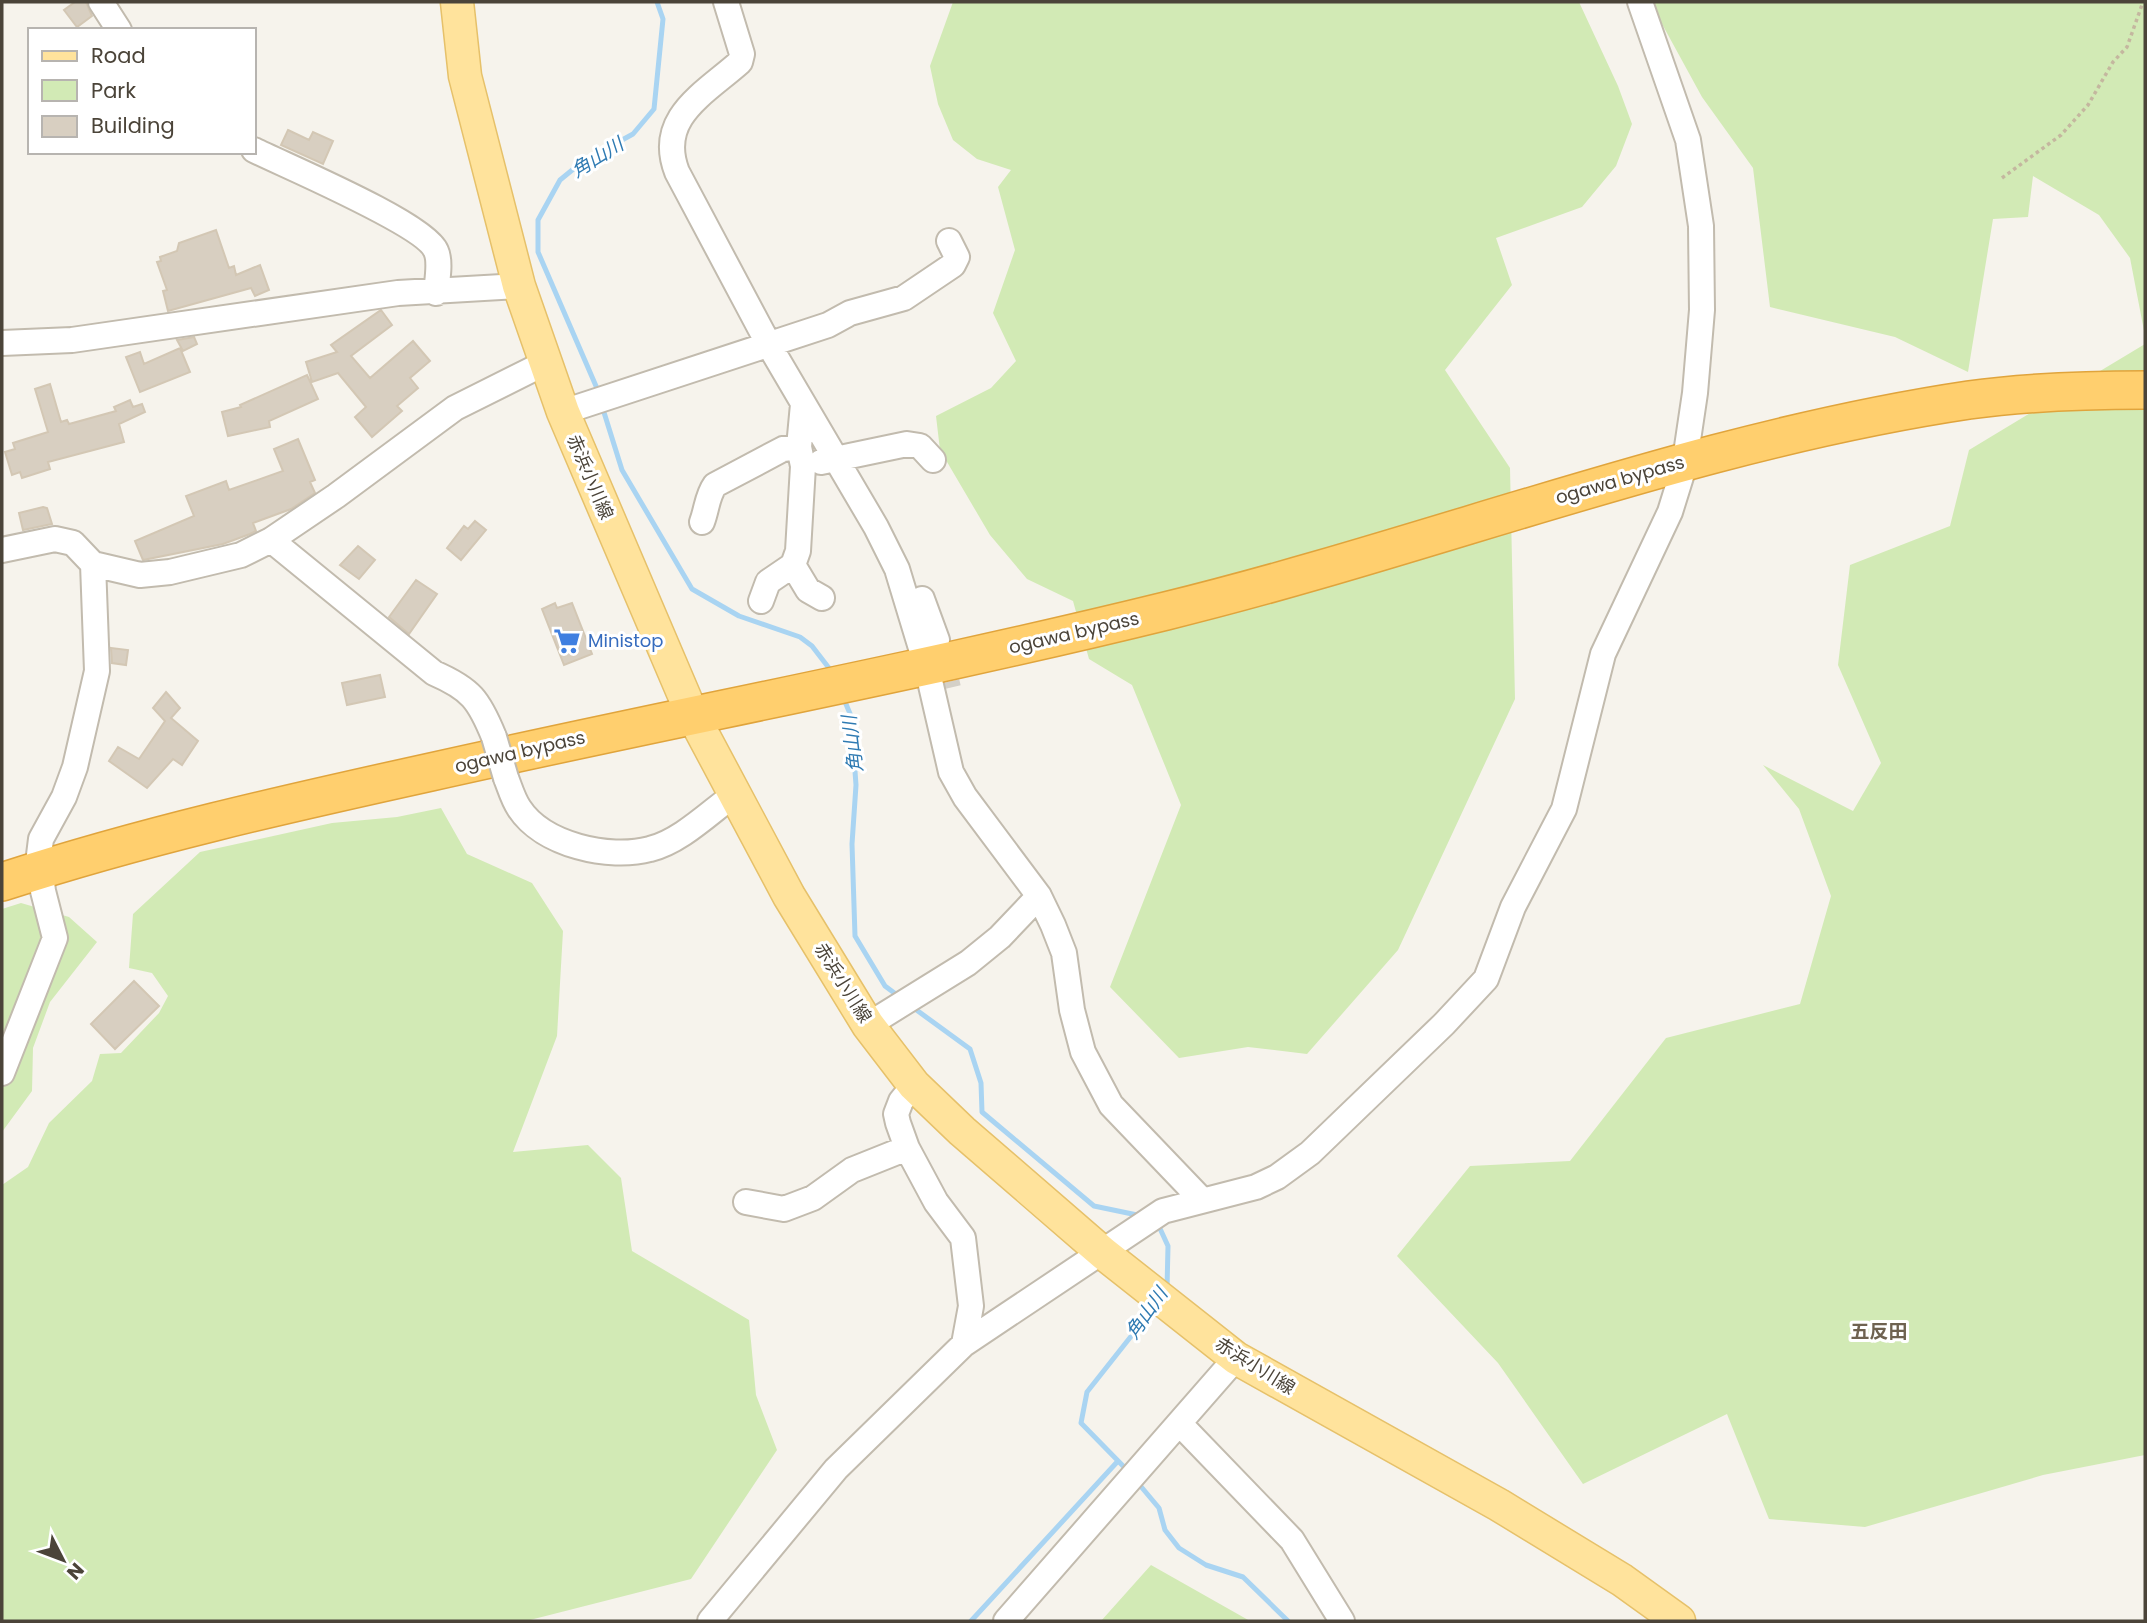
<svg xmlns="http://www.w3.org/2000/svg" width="2147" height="1623" font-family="Poppins,'Noto Sans JP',sans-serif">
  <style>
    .green { fill: #d2eab5 }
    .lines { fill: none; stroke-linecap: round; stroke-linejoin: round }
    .stream { stroke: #a9d4f2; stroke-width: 5 }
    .building { fill: #d8cfc1; stroke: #d3c7b4; stroke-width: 2 }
    .minor-tunnel { stroke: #d4d0c8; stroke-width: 24; stroke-dasharray: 24 12; stroke-linecap: butt }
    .minor-casing { stroke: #c2bbae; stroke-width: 28 }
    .major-casing { stroke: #e6c16a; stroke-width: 35 }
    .highway-casing { stroke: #e0a43c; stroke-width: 40 }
    .path { stroke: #c4b79f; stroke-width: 3.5; stroke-dasharray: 3.5 3.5; stroke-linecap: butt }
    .minor { stroke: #fff; stroke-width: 24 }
    .major { stroke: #ffe39c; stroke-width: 32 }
    .highway { stroke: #ffcf6e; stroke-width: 37 }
    .minor-bridge-casing { stroke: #c2bbae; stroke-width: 28; stroke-linecap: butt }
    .minor-bridge { stroke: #fff; stroke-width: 24 }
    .labels { text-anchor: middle; stroke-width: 6; stroke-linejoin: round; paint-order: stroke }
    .street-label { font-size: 18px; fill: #4b4439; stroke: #fff }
    .shop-label { font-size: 18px; fill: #366cbe; stroke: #fff; text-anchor: start }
    .water-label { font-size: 19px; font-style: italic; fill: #2e7ab2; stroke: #fff }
    .neighbourhood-label { font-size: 19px; font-weight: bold; fill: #6e6250; stroke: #fff }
  </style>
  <rect width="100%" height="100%" fill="#f6f3ec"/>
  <path class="green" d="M953,2h626l39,84 14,38 -16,42 -34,41 -86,31 16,47 -67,85 65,98 5,231 -117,251 -91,104 -59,-7 -69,11 -69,-71 71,-182 -49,-120 -43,-26 -16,-58 -46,-22 -37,-44 -50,-85 -4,-34 55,-28 25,-27 -23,-48 22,-63 -17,-63 13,-17 -34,-11 -24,-19 -15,-36 -8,-38z
    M1650,2h495v334l-15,-78 -31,-43 -66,-39 -5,41 -35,2 -25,153 -73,-35 -125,-30 -17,-139 -51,-71z
    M2145,344v1111l-102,20 -178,52 -96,-8 -42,-105 -144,70 -85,-121 -101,-107 73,-90 100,-5 96,-123 134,-34 31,-108 -32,-87 -36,-44 90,46 28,-48 -43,-98 12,-100 100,-39 19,-76z
    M441,808l26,46 65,29 31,48 -6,105 -44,116 75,-7 33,33 11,73 117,69 7,75 21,55 -86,129 -165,42h-524v-436l26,-18 21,-44 43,-42 8,-27 21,-1 38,-40 9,-17 -16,-23 -23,-5 4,-54 67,-62 132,-29 65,-6z
    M21,903l48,14 28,25 -47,60 -17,46 -1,43 -30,41v-223z
    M1151,1565l99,56h-149z"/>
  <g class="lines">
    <path class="stream" d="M599,393l-61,-141v-32l22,-40 22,-18 51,-28 21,-25 9,-90 -6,-17
      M602,406l20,64 70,119 47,27 61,21 12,9 20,26
      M843,697l8,19 5,69 -4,59 3,92 30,50 16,12
      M911,1006l59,43 11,34 1,29 112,94 48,10
      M1157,1222l11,24 -1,43
      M1127,1470l-46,-47 6,-31 68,-86
      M1138,1483l21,25 6,22 14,18 27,17 37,12 45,44
      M971,1621l147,-160"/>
  </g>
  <path class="building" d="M75,2h11l6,14 -15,11 -13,-17z
    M288,130l21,10 4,-8 20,9 -10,23 -42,-19z
    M216,230l13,38 5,-2 2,9 24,-10 9,25 -14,6 -4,-8 -83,23 -5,-20 4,-1 -10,-28 4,-1 -1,-4 17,-6 2,-8z
    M381,310l11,15 -41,31 19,22 43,-37 17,20 -20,17 8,10 -21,18 5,5 -30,26 -17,-20 11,-10 -28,-34 -26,9 -6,-20 31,-10 -6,-7z
    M194,337l3,7 -14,7 -6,-11z
    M180,348l10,24 -50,20 -14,-35 14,-5 4,12z
    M307,375l11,24 -49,22 1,6 -42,9 -6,-24 19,-5 -1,-2z
    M50,384l11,38 6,-2 2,4 47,-13 -2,-4 16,-7 3,7 9,-3 3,8 -26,12 5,18 -76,20 2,7 -28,9 -2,-6 -8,3 -7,-23 10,-3 -2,-6 35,-11 -13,-43z
    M298,439l17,41 -5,2 5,11 -24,16 -38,14 3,8 -6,3 -27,10 -80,16 -8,-19 59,-25 -8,-20 40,-15 3,9 54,-19 -9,-22z
    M43,507l4,1 5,16 -29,6 -4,-17z
    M475,521l11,9 -25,30 -14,-12 17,-22 4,3z
    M358,546l17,14 -16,19 -19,-14z
    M416,580l21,14 -28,40 -20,-17z
    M555,603l2,5 15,-5 20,51 -28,11 -22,-56z
    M111,648l17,2 -2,15 -14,-2z
    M380,675l5,22 -38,8 -5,-22z
    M166,692l14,16 -9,10 27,23 -16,24 -9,-6 -26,29 -38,-27 9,-14 21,12 26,-38 -12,-13z
    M134,981l25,25 -44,43 -24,-25z"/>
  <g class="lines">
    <path class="minor-tunnel" d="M939,647l10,41"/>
    <defs>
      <path id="minor" d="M101,2l18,28
        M726,2l16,52 -2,8c-36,32 -84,56 -63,110l92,173 107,182 21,42 30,99 24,104 14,25 74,99 14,29 11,28 8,57 11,42 28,53 90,94
        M254,150c32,16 171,74 182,101 5,11 1,30 0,42
        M2,343l70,-3 326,-47 121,-7
        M563,412l265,-87 22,-12 54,-15 49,-33 4,-8 -8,-16
        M821,462l86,-18 13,2 13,14
        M702,522c5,-13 5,-26 13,-37l68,-36 16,-2
        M271,540l163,133c37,16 45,27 60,64
        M2,550l53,-11 18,4 20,21 47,11 30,-3 71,-17 30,-15 65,-44 119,-88 90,-45
        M793,565l15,25 14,8
        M922,599l15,41
        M761,601l7,-19 25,-17 5,-14 5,-85 -4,-19 4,-43
        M506,778c4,10 7,21 13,30 24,37 90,52 131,41 30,-7 60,-37 85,-55
        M868,1025l100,-62 32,-26 39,-41
        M2,1073l53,-135 -12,-47 -4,-36 2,-16 23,-42 11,-30 22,-96 -4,-107
        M746,1202l38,7 29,-11 39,-28 55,-22
        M964,1344l199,-133 93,-24 21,-10 33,-24 134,-129 42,-45 27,-72 51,-98 39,-155 67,-142 14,-45 11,-74 7,-83 -1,-84 -13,-86 -48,-138
        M1180,1424l112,116 50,81
        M710,1621l126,-152 128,-125 7,-38 -8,-68 -27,-36 -29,-54 -9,-25 -2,-9 5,-13 13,-16
        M1006,1621l230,-263"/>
      <path id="major" d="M457,2l8,74 54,210 44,126 129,302 97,182 79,129 46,60 48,46 141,122 133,105 263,147 123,75 57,41"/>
      <path id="highway" d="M2,882c141,-46 284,-78 429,-110 245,-55 491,-101 735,-161 269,-66 528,-170 803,-211 58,-8 118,-10 176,-10"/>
    </defs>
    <use href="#minor" class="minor-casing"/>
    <use href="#major" class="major-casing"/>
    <use href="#highway" class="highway-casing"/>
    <path class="path" d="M2002,178l59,-43 27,-30 25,-43 14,-15 16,-45"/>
    <use href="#minor" class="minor"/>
    <use href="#major" class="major"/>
    <use href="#highway" class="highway"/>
    <defs>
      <path id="minor-bridge" d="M494,737l12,41"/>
    </defs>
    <use href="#minor-bridge" class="minor-bridge-casing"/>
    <use href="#minor-bridge" class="minor-bridge"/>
  </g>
  <defs>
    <symbol id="supermarket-bare" viewBox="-9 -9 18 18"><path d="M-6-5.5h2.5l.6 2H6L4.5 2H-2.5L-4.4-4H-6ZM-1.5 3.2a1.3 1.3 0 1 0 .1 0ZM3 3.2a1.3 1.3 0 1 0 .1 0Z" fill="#3f7fe0" stroke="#fff" stroke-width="2.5" paint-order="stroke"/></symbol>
  </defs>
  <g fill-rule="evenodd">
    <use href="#supermarket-bare" x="548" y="622" width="38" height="38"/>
  </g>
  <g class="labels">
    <g class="street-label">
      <text transform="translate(590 477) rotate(67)" y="6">赤浜小川線</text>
      <text transform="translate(1620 480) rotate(-16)" y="6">ogawa bypass</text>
      <text transform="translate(1074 633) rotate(-13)" y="6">ogawa bypass</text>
      <text transform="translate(520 752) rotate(-13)" y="6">ogawa bypass</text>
      <text transform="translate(843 983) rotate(58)" y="6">赤浜小川線</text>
      <text transform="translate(1255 1366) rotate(32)" y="6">赤浜小川線</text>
    </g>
    <g class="shop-label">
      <text x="588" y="647">Ministop</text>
    </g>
    <g class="water-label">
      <text transform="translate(597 157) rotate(-32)" y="7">角山川</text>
      <text transform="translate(852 744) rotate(-97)" y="7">角山川</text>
      <text transform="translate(1146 1313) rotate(-55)" y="7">角山川</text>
    </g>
    <g class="neighbourhood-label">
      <text x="1879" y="1338">五反田</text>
    </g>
  </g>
  <rect width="2147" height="1623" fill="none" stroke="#4b4439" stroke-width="7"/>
  <rect x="28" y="28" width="228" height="126" fill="#ffffff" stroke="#b7b4b0" stroke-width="2"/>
  <rect x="42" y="51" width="35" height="10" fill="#ffe39c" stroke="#b7b4b0" stroke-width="2"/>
  <text x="91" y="63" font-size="21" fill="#4b4439">Road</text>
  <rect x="42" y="80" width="35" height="21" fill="#d2eab5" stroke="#b7b4b0" stroke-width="2"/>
  <text x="91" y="98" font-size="21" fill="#4b4439">Park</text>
  <rect x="42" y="116" width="35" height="21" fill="#d8cfc1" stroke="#b7b4b0" stroke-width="2"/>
  <text x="91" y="133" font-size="21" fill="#4b4439">Building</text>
  <g transform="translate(63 1560) rotate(132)" stroke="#ffffff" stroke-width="5" paint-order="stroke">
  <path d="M0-5L12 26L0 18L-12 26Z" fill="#4b4439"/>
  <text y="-10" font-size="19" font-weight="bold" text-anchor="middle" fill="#4b4439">N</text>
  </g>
</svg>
